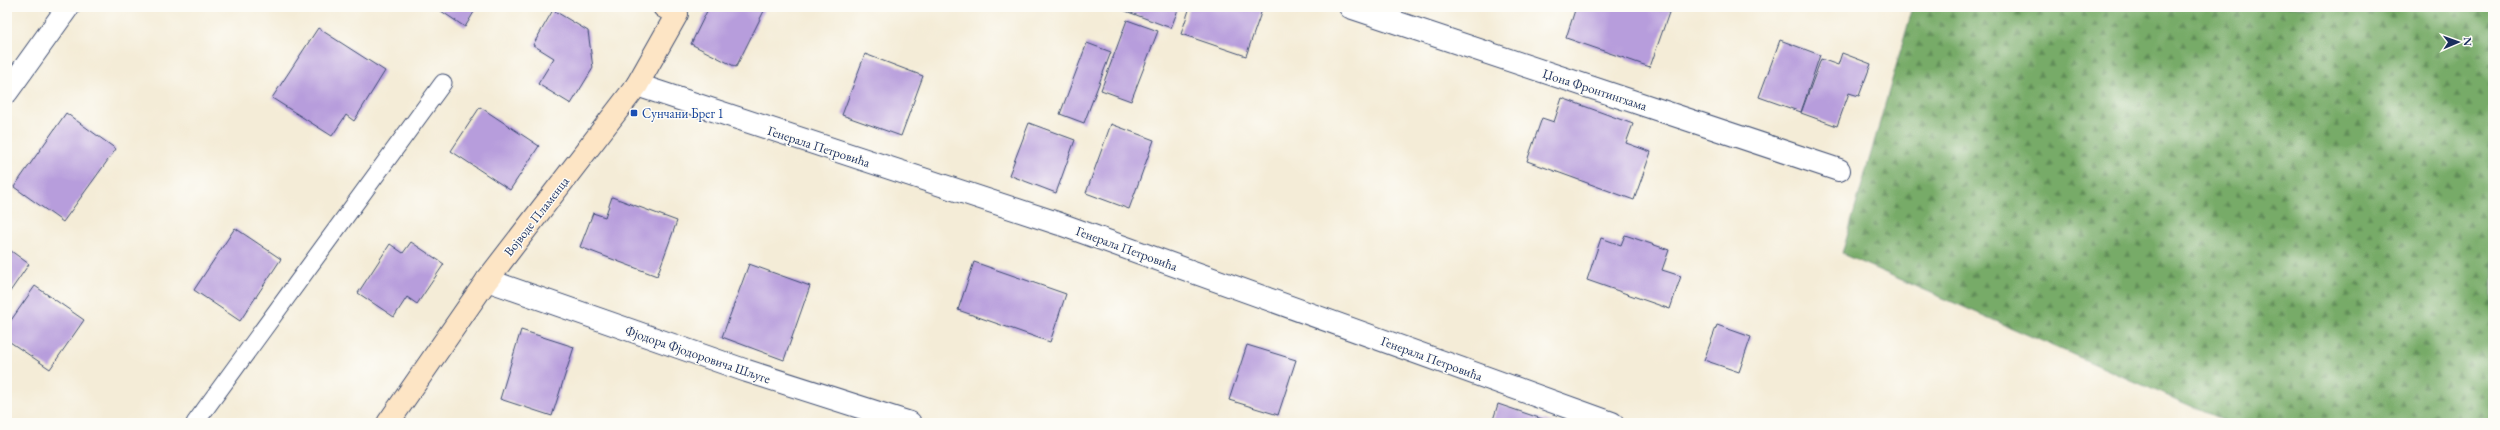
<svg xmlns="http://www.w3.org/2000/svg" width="2500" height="430" font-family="'EB Garamond',serif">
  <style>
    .forest { fill: url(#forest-firs); stroke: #496d62 }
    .building { fill: #b79ddc }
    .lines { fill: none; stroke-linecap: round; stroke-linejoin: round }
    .lane-casing { stroke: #3c4b70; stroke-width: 19 }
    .street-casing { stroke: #3c4b70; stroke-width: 24 }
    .secondary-casing { stroke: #3c4b70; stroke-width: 24 }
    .lane { stroke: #fff; stroke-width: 17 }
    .street { stroke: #fff; stroke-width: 22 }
    .secondary { stroke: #fde5c5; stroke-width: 22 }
    .transit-dot { fill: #1a4fb4; stroke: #fdfcf7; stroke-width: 1.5 }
    .labels { text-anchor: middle; stroke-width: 3; stroke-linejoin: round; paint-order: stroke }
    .street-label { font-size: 13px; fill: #1b2f5e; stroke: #fdfcf7 }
    .transit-label { font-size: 13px; fill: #164399; stroke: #fdfcf7; text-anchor: start }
  </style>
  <defs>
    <pattern id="forest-firs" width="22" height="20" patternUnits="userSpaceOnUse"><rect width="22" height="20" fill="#77ab67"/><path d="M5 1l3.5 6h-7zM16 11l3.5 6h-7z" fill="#618c58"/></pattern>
  </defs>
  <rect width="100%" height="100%" fill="#fdfcf7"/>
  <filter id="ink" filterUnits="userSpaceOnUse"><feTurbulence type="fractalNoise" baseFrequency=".025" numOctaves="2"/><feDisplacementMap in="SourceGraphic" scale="8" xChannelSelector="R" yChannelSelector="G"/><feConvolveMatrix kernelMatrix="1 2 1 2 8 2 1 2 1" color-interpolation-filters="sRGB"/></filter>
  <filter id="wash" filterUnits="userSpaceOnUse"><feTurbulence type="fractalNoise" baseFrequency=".012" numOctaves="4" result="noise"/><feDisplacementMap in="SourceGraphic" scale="16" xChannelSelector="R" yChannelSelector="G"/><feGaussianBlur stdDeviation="0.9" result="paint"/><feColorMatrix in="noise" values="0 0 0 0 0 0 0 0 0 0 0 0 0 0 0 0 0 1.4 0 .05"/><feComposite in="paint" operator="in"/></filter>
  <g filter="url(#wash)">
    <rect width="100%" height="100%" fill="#f4ecd7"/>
    <path class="forest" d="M1913,7h580v416h-263l-388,-169z"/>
    <g id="blocks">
      <path class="building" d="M435,7h42l-12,20z
        M709,7h57l-30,60 -45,-23z
        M1115,7h64l-8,21z
        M1190,7h73l-17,49 -65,-22z
        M1576,7h95l-21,60 -84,-29z
        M553,10l35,21 5,37 -22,36 -33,-20 16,-26 -21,-13z
        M1127,20l31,11 -27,70 -30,-11z
        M318,28l67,43 -31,50 -8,-6 -14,21 -60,-38z
        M1780,40l40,15 -19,57 -42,-15z
        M1087,43l24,9 -27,71 -24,-9z
        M1842,53l29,11 -12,32 -10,-3 -12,33 -36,-13 20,-54 17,6z
        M865,54l58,22 -22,60 -59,-21z
        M1562,98l71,26 -7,19 25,9 -17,48 -107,-39 15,-43 12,4z
        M480,107l59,39 -29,44 -59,-39z
        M66,113l50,36 -53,73 -49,-35z
        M1029,123l46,17 -19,53 -47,-18z
        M1111,124l43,16 -25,69 -43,-16z
        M612,197l65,24 -20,55 -77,-29 13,-34 12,4z
        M235,228l46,31 -41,62 -46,-31z
        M1625,235l44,15 -7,20 19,6 -11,33 -83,-29 14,-42 20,7z
        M411,242l33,22 -27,40 -10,-7 -13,20 -36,-24 32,-49 13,9z
        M7,248l22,16 -22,32z
        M974,262l92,32 -16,48 -92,-32z
        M749,264l61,22 -26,74 -62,-23z
        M35,286l49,34 -34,49 -43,-29v-14z
        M1717,325l34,12 -12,35 -35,-12z
        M521,330l53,17 -22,69 -52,-17z
        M1247,345l49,15 -18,55 -49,-15z
        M1498,404l56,19h-62z"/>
    </g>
  </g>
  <g filter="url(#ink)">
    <use href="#blocks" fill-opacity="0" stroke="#3c4b70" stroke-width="1"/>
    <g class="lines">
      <defs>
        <path id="lane" d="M195,423l248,-340"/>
        <path id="street" d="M1350,7l489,163
          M637,85l423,139 552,199
          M7,92l61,-85
          M487,280l260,91 163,52"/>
        <path id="secondary" d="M388,423l99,-143 150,-195 40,-71 -13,-7"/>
      </defs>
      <use href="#lane" class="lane-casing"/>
      <use href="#street" class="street-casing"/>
      <use href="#secondary" class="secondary-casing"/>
      <use href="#lane" class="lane"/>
      <use href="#street" class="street"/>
      <use href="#secondary" class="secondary"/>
    </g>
  </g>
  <rect class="transit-dot" x="630" y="109" width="8" height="8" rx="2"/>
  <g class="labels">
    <g class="street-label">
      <text transform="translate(1595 89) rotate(18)" y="5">Џона Фронтингхама</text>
      <text transform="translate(819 146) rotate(18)" y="5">Генерала Петровића</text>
      <text transform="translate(536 216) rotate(-52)" y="5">Војводе Пламенца</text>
      <text transform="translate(1127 248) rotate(20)" y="5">Генерала Петровића</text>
      <text transform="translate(698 354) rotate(19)" y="5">Фјодора Фјодоровича Шљуге</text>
      <text transform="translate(1432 358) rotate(20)" y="5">Генерала Петровића</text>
    </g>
    <g class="transit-label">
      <text x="642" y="118">Сунчани Брег 1</text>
    </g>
  </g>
  <rect width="2500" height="430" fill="none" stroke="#fdfcf7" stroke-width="24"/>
  <g transform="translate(2458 42) rotate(88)" stroke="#fdfcf7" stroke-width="3" paint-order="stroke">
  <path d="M0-3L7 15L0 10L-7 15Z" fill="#1b2f5e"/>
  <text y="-6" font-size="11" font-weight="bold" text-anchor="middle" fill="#1b2f5e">N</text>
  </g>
</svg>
